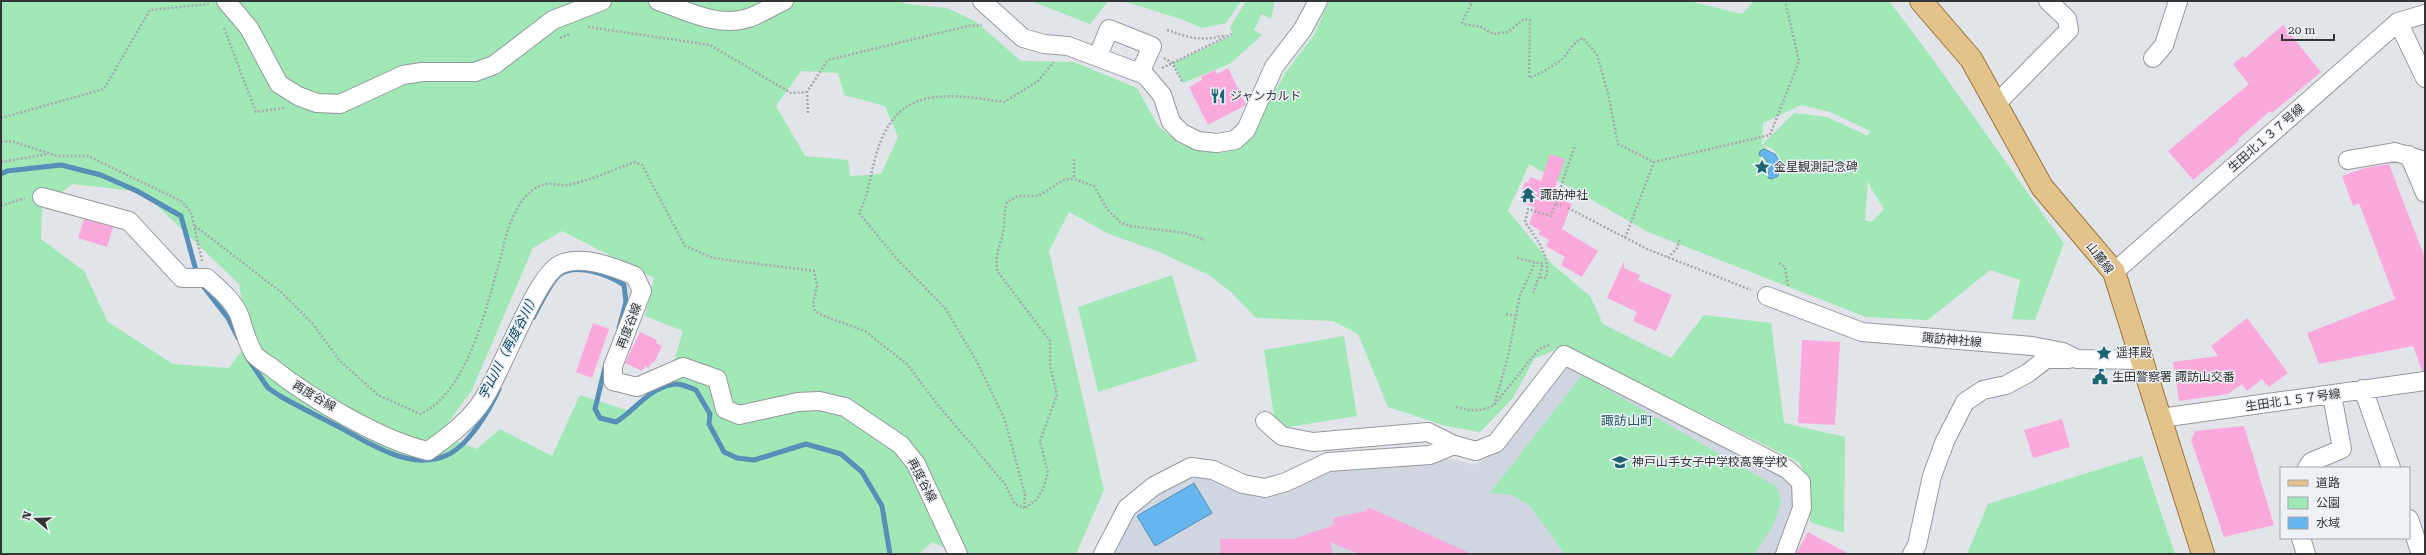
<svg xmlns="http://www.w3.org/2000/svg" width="2426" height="555" font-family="'Roboto Serif','Noto Sans JP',serif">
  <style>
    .built { fill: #d1d7e2 }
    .green { fill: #a0e8b6; fill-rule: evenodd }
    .water { fill: #65b6ef; stroke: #568fb8 }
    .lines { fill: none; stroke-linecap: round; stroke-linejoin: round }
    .stream { stroke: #568fb8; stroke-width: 5 }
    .building { fill: #fba9dc }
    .minor-casing { stroke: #95989c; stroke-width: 20 }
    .major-casing { stroke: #9a763b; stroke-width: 24 }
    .path { stroke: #a7a9ad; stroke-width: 2.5; stroke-dasharray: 2 2; stroke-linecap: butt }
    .minor { stroke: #fff; stroke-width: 18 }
    .major { stroke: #e4c28b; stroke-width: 22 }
    .labels { text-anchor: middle; stroke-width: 3; stroke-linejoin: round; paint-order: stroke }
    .poi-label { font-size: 12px; fill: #333436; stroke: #eef1f6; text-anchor: start }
    .street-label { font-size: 12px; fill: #333436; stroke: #eef1f6 }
    .water-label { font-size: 13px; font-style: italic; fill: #004469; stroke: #eef1f6 }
    .neighbourhood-label { font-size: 13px; fill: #245b66; stroke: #eef1f6 }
  </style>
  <rect width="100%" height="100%" fill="#e1e4e9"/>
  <path class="built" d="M1568,364l219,111 8,13 1,21 -17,45h-669l23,-42 27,-22 34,-17 19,5 29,13 87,-23 126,-9 19,6 23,-13 61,-83z"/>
  <path class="green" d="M1,1h900l4,3 42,4 28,13 46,40 53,1 63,26 21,38 22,18 34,6 31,-5 41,-73 28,-37 15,-34h360l53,13 12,-13h135c61,79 116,162 175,242l-29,77 -23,-1 8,-39 -30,-10 -62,50 -62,-3 -218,-85 -119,-68 -21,47 44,53 38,32 13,28 68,34 33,-43 67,8 13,100 61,14 -1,96 -34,-11 1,-35 -12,-25 -234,-116 -31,13 -21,39 -33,34 -34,-6 -58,-19 -30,-73 -25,-13 -77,-3 -25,-26 -22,-17 -52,-24 -48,-17 -40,-22 -20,39 55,239 -28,64h-118l-26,-12 -13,12h-918zM801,71l37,2 6,22 41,11 13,31 -17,37 -31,2 -2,-16 -43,-4 -29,-50zM1801,105l29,7 40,19 -2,5 -41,-19 -33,-4 -31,31 12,7 8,11 -2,10 -7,8 7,-18 -19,-18 1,-21zM1868,181l3,7 13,21 -12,13 -7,-2zM72,184l71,8 96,92 10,57 -20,27 -56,-4 -65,-42 -24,-51 -43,-32 1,-30zM562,231l92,47 -9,38 38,15 -16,53 -38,27 -49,-16 -28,61 -52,-27 -23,20 -38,-14 33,-45 61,-142z
    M1031,1h77l-18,23z
    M1123,1h118l-15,22 -24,5 -21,-9z
    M1246,1h29l-4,18 -9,-5 -8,16 8,5 -31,28 -48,20 -10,-20 60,-28 -3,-8z
    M1172,275l25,86 -99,31 -20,-85z
    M1344,336l13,80 -81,13 -12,-79z
    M1582,375l195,112 4,15 -8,24 -19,28h-189l-35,-48 -17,-11 -23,-2z
    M2142,456l33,98h-208l21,-50z"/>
  <path class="water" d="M1764,149l11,5 6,10 -3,12 -6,3 -4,-1c2,-11 2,-19 -9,-23l1,-4z
    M1194,483l18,30 -57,33 -18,-30z"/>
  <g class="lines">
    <path class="stream" d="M1,174l6,-3 54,-6 40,10 36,16 44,25 16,58
      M200,282l28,36 10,20
      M533,318c5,-10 18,-36 26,-43 17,-13 50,0 65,10l2,17 -7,26
      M247,357l21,31 12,8c19,11 38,20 57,30 31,16 71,45 108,30 23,-9 44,-45 54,-67
      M606,363l-11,46 5,9 16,4c21,-13 32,-34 59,-38 6,-1 15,4 21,6l14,24 -1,10 15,28 13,6 17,2 52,-16 35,10 21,18 20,34 8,48"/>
  </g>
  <path class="building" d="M2283,25l38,47 -49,41 -2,-2 -32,28 1,2 -46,39 -25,-29 81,-67 -16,-20 10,-8 2,2z
    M1228,68l18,37 -38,20 -19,-38 13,-7 -1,-3 14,-7 2,4z
    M1550,154l15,5 -13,37 20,8 -10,25 36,22 -16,26 -21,-12 4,-8 -19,-11 3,-6 -11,-6 3,-3 -12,-7 6,-17 -14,-4 2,-7 -2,-1 4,-13 3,1 2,-6 11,4z
    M2389,164l36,94v113h-3l-9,-25 -94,18 -12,-31 88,-34 -36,-96 -6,3 -11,-30 23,-8z
    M84,219l29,8 -6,20 -29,-9z
    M1624,261v7l16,7 -2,5 34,15 -16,36 -23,-10 4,-9 -30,-14z
    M2247,318l41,55 -19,14 -7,-8 -15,12 -5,-7 -14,10 -49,7 -6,-39 45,-6 -7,-10z
    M593,323l16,6 -17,49 -16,-6z
    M640,332l17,8 -1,3 6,3 -8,17 -2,-1 -3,6 -4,-2 -3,5 -17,-8z
    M1802,340l38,2 -5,83 -37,-2z
    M2062,419l8,28 -37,11 -9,-28z
    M2244,426l30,99 -50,12 -33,-97 4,-9z
    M1368,507l104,47h-114l-28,-12 3,12h-112l-1,-15h73l41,-14 -1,-7 33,-7z
    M1808,532l41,22h-53z"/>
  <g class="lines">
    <defs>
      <path id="minor" d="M226,1l23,27 30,56 19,12 19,7 23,1 63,-29 19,-3h53l19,-7 59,-45 49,-19
        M658,1c27,9 58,26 87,18 13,-3 27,-13 39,-18
        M982,1l41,37 21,6 24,2 77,29 17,20 9,27 11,11 16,8 19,2 18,-3 11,-10 28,-63 29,-38 15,-28
        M2398,22l27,56
        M1098,56l11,-27 43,17 -12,27
        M2153,58l11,-13 14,-44
        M1996,104l73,-74 -2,-11 -19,-18
        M2409,155l16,38
        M2348,160l47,-8 30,9
        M42,197l87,24 53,57h25c12,11 27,23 33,39 4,13 7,25 14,37 4,5 11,9 17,13 37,30 111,74 157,84 18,-13 36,-26 50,-44 22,-28 56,-129 81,-142 22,-11 55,2 76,11l7,15 -29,75v15l24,6 46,-20 34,12 8,30 14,6 59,-13 21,-1 26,6 56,38 15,19 42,90
        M2114,272l284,-250 27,-8
        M1767,296l95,36 170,14 31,6 14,7 65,1
        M2363,389l28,79
        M2161,418l264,-37
        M1265,421l17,15 31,6 115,-10 26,13
        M2307,468l4,-6 31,-13 -10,-54
        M2409,519l12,35
        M2301,538l5,16
        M1103,554l24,-46 27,-22 37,-19 22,3 30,14 22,4 21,-6 42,-20 102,-7 24,-10 22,6 20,-8 68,-88 223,114 14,13 1,26 -17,46
        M1912,554l5,-9 15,-69 13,-35 20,-39 18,-12 23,-5 22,-12 18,-14h23"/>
      <path id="major" d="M1921,1l50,58 71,128 72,85 89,282"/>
    </defs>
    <use href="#minor" class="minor-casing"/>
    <use href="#major" class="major-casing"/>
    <path class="path" d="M1470,1l2,2 -10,19 1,2 19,3 11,7 15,-2 16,-13 6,1 -1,58c12,-5 22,-10 32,-18 8,-7 11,-18 22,-22l14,17 11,38 10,51 36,18 116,-27 29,-74 -14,-60
      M588,27l122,18 81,48 16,-1
      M224,28l32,84 28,-4
      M1167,30c24,8 33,12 59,5
      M560,38l10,-4
      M1164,58l8,5 11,20
      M1162,68l70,-34
      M808,113l-1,-21 21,-32 140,-34 14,-1
      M1,118l103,-29 46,-79 59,-6
      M1,142l10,-1 46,15h31l93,45 10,11 11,49
      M1074,159v20
      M1,162l47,-8
      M1556,204l5,1
      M1,206l24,-8
      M1568,208l79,41 104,41
      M195,226l86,66 32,32 27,37 38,34 42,19c51,-23 68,-116 83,-165 4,-22 18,-62 44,-65 7,-1 14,2 21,1 23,-5 45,-15 67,-23l7,3 43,81 28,12 101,13 3,15 -4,18 2,7 9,5 41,15 42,33 30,40 68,80 10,20 9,4
      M1625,238l29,-76
      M1517,258l26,6 -10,29
      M1668,258l9,-10 3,-10
      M1779,263l6,4 3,19
      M1540,277l6,1c5,-22 -9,-38 -21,-56l3,-13 23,7 24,-71
      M1506,314l9,2
      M1494,405l14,-48 12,-62 15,-32
      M1456,407c13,4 26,5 38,-2l45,-56 11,-4
      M1024,508l1,-13 -20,-75 -28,-58 -32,-54 -48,-49 -38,-46c10,-19 11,-38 17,-58 20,-70 68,-62 128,-53l33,-20 17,-20
      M1025,508l11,-8 7,-11 5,-16 -8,-32 17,-46 -7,-29v-25l-52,-69c-5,-17 4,-28 6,-45 1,-9 0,-16 3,-25l11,-6h20l27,-17h9l20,7 13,23 13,13 9,4 56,7 20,7"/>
    <use href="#minor" class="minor"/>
    <use href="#major" class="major"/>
  </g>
  <defs>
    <symbol id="restaurant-bare" viewBox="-9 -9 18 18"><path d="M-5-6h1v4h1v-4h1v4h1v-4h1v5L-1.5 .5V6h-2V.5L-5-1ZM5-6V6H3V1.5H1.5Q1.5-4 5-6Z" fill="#1d6573" stroke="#eef1f6" stroke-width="2.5" paint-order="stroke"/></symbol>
    <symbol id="sight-bare" viewBox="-9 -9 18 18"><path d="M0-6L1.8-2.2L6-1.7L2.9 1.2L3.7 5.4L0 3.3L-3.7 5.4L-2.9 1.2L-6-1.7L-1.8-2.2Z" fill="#1d6573" stroke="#eef1f6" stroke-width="2.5" paint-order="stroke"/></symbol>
    <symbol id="temple-bare" viewBox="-9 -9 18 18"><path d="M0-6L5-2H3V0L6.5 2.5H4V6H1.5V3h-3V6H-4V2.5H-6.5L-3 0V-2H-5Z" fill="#1d6573" stroke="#eef1f6" stroke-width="2.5" paint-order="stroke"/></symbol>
    <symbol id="civic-bare" viewBox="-9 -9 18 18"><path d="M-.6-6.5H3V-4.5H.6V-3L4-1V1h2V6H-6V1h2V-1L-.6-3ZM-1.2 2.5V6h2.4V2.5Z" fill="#1d6573" stroke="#eef1f6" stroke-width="2.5" paint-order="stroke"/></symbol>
    <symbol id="school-bare" viewBox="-9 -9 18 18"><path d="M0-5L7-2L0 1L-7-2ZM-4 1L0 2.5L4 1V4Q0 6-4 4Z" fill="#1d6573" stroke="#eef1f6" stroke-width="2.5" paint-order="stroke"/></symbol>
  </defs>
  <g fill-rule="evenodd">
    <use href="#restaurant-bare" x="1207" y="85" width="22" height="22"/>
    <use href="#sight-bare" x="1751" y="156" width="22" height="22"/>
    <use href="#temple-bare" x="1517" y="184" width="22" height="22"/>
    <use href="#sight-bare" x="2093" y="342" width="22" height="22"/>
    <use href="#civic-bare" x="2089" y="366" width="22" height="22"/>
    <use href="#school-bare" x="1609" y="451" width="22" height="22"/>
  </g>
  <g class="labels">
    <g class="poi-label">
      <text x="1230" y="100">ジャンカルド</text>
      <text x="1774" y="171">金星観測記念碑</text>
      <text x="1540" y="199">諏訪神社</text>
      <text x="2116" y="357">遥拝殿</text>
      <text x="2112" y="381">生田警察署 諏訪山交番</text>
      <text x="1632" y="466">神戸山手女子中学校高等学校</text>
    </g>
    <g class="street-label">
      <text transform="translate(2266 138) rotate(-41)" y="4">生田北１３７号線</text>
      <text transform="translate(2100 258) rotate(52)" y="4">山麓線</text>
      <text transform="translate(629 326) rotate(-69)" y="4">再度谷線</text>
      <text transform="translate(1952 340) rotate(5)" y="4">諏訪神社線</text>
      <text transform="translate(314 396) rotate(30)" y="4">再度谷線</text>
      <text transform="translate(2293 400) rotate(-8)" y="4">生田北１５７号線</text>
      <text transform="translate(922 480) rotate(62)" y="4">再度谷線</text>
    </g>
    <g class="water-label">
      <text transform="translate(508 346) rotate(-63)" y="5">宇山川（再度谷川）</text>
    </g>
    <g class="neighbourhood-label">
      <text x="1627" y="425">諏訪山町</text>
    </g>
  </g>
  <rect width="2426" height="555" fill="none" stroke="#333436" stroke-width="4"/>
  <rect x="2280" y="467" width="130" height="72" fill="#eef1f6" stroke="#a3a5a9"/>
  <rect x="2288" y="480" width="20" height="6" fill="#e4c28b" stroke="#a3a5a9"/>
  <text x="2316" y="487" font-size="12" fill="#333436">道路</text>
  <rect x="2288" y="497" width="20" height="12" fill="#a0e8b6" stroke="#a3a5a9"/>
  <text x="2316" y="507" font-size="12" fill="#333436">公園</text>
  <rect x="2288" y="517" width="20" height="12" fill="#65b6ef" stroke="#a3a5a9"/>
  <text x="2316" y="527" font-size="12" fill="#333436">水域</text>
  <g transform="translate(36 519) rotate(289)" stroke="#eef1f6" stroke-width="3" paint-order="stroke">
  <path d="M0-3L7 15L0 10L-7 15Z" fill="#333436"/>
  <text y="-6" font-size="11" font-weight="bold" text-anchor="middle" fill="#333436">N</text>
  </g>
  <path d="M2282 34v6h52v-6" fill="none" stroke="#333436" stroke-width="2"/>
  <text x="2288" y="34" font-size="12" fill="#333436" stroke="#eef1f6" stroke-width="3" paint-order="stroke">20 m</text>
</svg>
